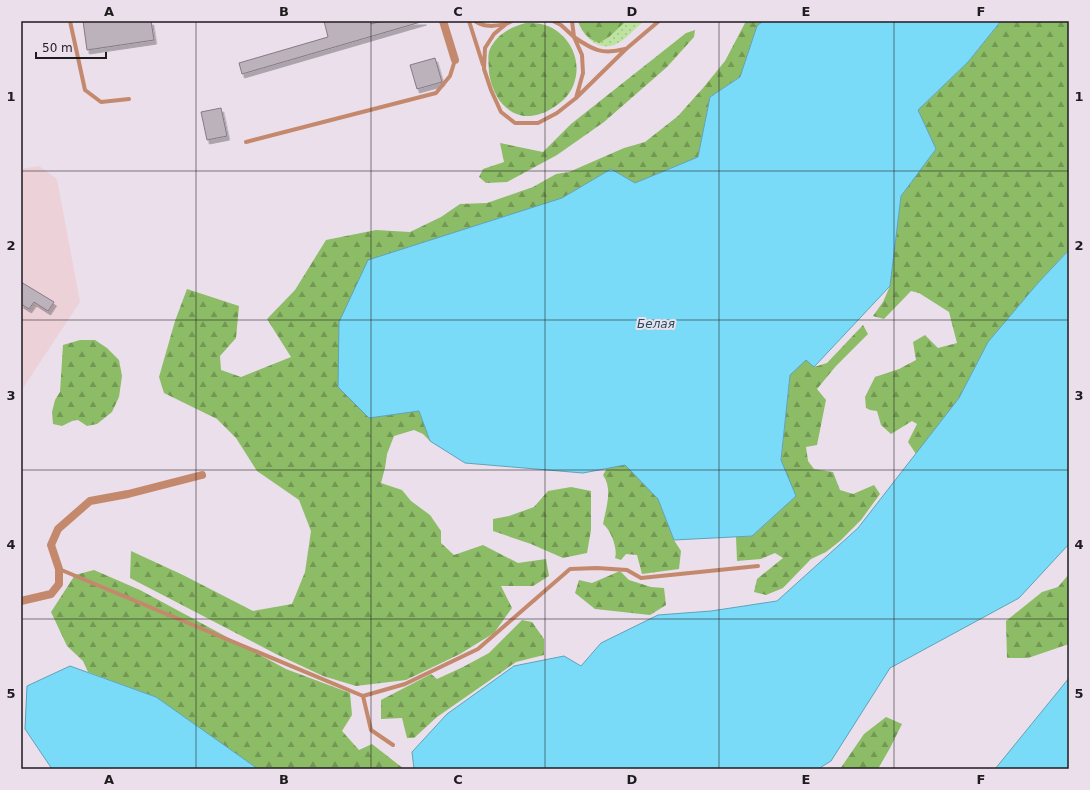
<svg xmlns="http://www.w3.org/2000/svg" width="1090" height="790" font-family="'DejaVu Sans',sans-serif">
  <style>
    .industrial { fill: #ecd2d8 }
    .grass { fill: url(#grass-dots) }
    .forest { fill: url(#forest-firs) }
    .water { fill: #7adbf9; stroke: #5fa2b8 }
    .building { fill: #bcb2bc; stroke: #857b84; filter: url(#shadow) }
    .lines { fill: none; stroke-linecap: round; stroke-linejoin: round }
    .lane { stroke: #c4896d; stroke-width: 4 }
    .street { stroke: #c4896d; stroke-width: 8 }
    .grid { fill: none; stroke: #1f1c1f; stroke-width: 1; stroke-opacity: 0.55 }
    .labels { text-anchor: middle; stroke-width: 4; stroke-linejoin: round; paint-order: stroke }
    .water-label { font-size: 12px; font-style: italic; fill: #1c5363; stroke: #eadfea }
    .neatline { fill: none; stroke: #1f1c1f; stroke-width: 1.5 }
    .grid-label { font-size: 13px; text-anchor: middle; font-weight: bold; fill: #1f1c1f }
  </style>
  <defs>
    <pattern id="grass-dots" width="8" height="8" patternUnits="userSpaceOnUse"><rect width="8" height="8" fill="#bde3a0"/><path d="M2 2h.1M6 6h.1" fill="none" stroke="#a2c289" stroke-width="1.8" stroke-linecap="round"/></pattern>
    <pattern id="forest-firs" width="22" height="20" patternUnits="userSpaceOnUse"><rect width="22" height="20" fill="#8dbc66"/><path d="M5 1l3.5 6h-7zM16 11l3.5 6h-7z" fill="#739853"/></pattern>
    <filter id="shadow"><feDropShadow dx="2.5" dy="4" stdDeviation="0" flood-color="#0004"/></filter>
  </defs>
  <rect width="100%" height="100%" fill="#eadfea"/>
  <path class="industrial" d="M39,166l18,13 23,123 -59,89v-222z"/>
  <path class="grass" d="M578,21h66c-9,7 -19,20 -30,24 -17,6 -32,-10 -36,-24z"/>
  <path class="forest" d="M578,21h47l-1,2 -15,14 -10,6c-11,-4 -17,-11 -21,-22z
    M746,21h17l-6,5 -17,51 -30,20 -12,60 -63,26 -24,-14 -49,29 -193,220 50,-8 11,31 -7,-7 -9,-4 -20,6 -7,18 -2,14 -4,15 21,7 9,11 19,14 11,16v12l13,12 29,-10 35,18 28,-4 3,17 -16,10h-32l11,22 -18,25 -34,21 -54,26 -50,6 -33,-10 -47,-22 -146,-76 1,-27 52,24 70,36 39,-7 13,-32 6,-41 -12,-31 -42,-29 -21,-33 -19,-19 -53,-26 -5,-16 16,-56 12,-32 52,17 -3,32 -16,18 1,14 20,7 50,-20 -24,-38 28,-29 31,-50 50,-10 34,2 31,-15 19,-13 27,-1 46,-16 23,-13 13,-2 55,-24 21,-6 33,-26 25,-28 22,-27z
    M1001,21h68v229l-31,33 -50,59 -29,56 -43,56 -8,-12 9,-18 -5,-3 -21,13 -10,-9 -4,-14 -7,-1 -4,-2 -1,-11 10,-20 24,-8 17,-9 -3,-18 12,-7 13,13 19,-5 -8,-31 -30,-19 -8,-2 -27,28 -11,-3 10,-14 7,-16 11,-90 35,-47 -18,-39 50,-48z
    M526,23c5,0 10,0 15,1 24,5 41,31 34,56 -3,13 -12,22 -24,29 -32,19 -57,-3 -62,-36 0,-7 -2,-18 1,-24 7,-15 21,-22 36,-26z
    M695,30l-1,7 -27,30 -63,55 -47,33 -50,27 -21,1 -7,-6 4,-8 21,-7 -4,-19 43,9 28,-28 115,-91z
    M863,325l5,9 -32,32 -19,23 9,11 -9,45 -11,2 2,14 6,8 19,3 7,18 13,4 21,-9 6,9 -19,26 -21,21 -14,11 -15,7 -28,29 -17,7 -12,-3 3,-13 26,-21 -8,-5 -14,6 -24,2 -1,-24 16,-1 44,-40 -15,-35 9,-86 16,-16 8,8 13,-4z
    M80,340h15l12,8 12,12 3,16 -3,21 -7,15 -15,12 -10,2 -9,-6 -6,1 -10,5 -9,-2 -1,-12 3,-12 5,-8 3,-47z
    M625,464l33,35 16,41 7,11 -2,18 -37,5 -5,-19 -11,-1 -5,6 -6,-2c3,-9 -4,-28 -12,-34 3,-16 10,-35 0,-49l4,-7z
    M571,487l20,4v39l-4,23 -24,5 -32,-14 -38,-13v-12l16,-3 25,-9 14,-16z
    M94,570l46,20 146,79 64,24 2,22 -10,16 17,19 13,-6 32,25h-146l-102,-72 -68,-25 -5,-11 -16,-15 -16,-34 24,-37z
    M620,571l9,9 22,7 13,1 2,17 -16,10 -55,-6 -20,-16 4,-13 13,3z
    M1069,574v70l-41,14h-21l-1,-37 36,-29 16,-5z
    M522,620l10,2 12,17v16l-28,7 -79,55 -23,21h-7l-5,-20 -21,1v-19l50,-26 6,5 26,-12 26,-14z
    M886,717l16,7 -12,24 -12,21h-38l24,-35z"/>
  <path class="water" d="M763,21h238l-33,41 -50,48 18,39 -35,47 -11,90 -76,81 -8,-7 -16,15 -9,85 15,36 -44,40 -78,4 -16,-41 -33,-34 -42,8 -118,-10 -35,-22 -11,-30 -50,7 -31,-31 1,-65 29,-62 194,-62 49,-29 24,14 63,-26 12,-60 30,-20 17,-51z
    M1069,250v294l-50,54 -129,70 -59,93 -13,8h-404l-2,-17 35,-38 67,-48 50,-10 17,10 20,-23 57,-28 53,-4 66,-10 81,-73 101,-130 29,-56 50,-59z
    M70,666l86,31 102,72h-206l-27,-40 2,-43z
    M1069,678v91h-74z"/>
  <path class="building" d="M83,21h68l3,19 -67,10z
    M324,21h46l1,3 11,-3h42l-182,53 -3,-11 89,-26z
    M435,58l7,24 -25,7 -7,-24z
    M221,108l6,28 -20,4 -6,-28z
    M21,282l33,20 -6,9 -14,-9 -5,7 -8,-5z"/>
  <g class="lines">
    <path class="lane" d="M70,21l15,69 16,12 28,-3
      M469,21l14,44
      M475,21c10,7 20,5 31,3
      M512,21l-6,3 -12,10 -9,14 -1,21 7,21 10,22 14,11h23l19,-10 19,-15 7,-25 -1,-18 -8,-18 -13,-12 -8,-4
      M572,21l2,16c19,13 28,18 51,12
      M576,98l50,-49 33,-28
      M246,142l190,-49 14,-17 5,-16
      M59,569l304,127 42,-12 73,-35 92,-80 27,-1 30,2 14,8 117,-12
      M363,696l8,34 22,15"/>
    <path class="street" d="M443,21l12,39
      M21,601l30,-7 8,-10v-15l-8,-24 7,-16 32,-28 38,-7 74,-19"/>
  </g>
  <path class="grid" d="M196,21v748M371,21v748M545,21v748M719,21v748M894,21v748M21,171h1048M21,320h1048M21,470h1048M21,619h1048"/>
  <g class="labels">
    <g class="water-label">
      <text x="656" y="328">Белая</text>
    </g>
  </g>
  <rect width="1090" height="790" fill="none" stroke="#eadfea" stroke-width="44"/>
  <path d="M36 52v6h70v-6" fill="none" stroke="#1f1c1f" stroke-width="2"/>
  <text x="42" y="52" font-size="12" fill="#1f1c1f" stroke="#eadfea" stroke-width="3" paint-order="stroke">50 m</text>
  <rect x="22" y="22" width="1046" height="746" class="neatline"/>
  <g class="grid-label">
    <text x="109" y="16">A</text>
    <text x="284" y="16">B</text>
    <text x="458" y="16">C</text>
    <text x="632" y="16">D</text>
    <text x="806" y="16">E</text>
    <text x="981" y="16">F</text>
    <text x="11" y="101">1</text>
    <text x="1079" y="101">1</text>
    <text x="11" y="250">2</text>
    <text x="1079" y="250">2</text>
    <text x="11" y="400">3</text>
    <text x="1079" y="400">3</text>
    <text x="11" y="549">4</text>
    <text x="1079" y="549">4</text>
    <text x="11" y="698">5</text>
    <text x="1079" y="698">5</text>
    <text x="109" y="784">A</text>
    <text x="284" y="784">B</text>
    <text x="458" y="784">C</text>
    <text x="632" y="784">D</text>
    <text x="806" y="784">E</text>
    <text x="981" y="784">F</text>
  </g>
</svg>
